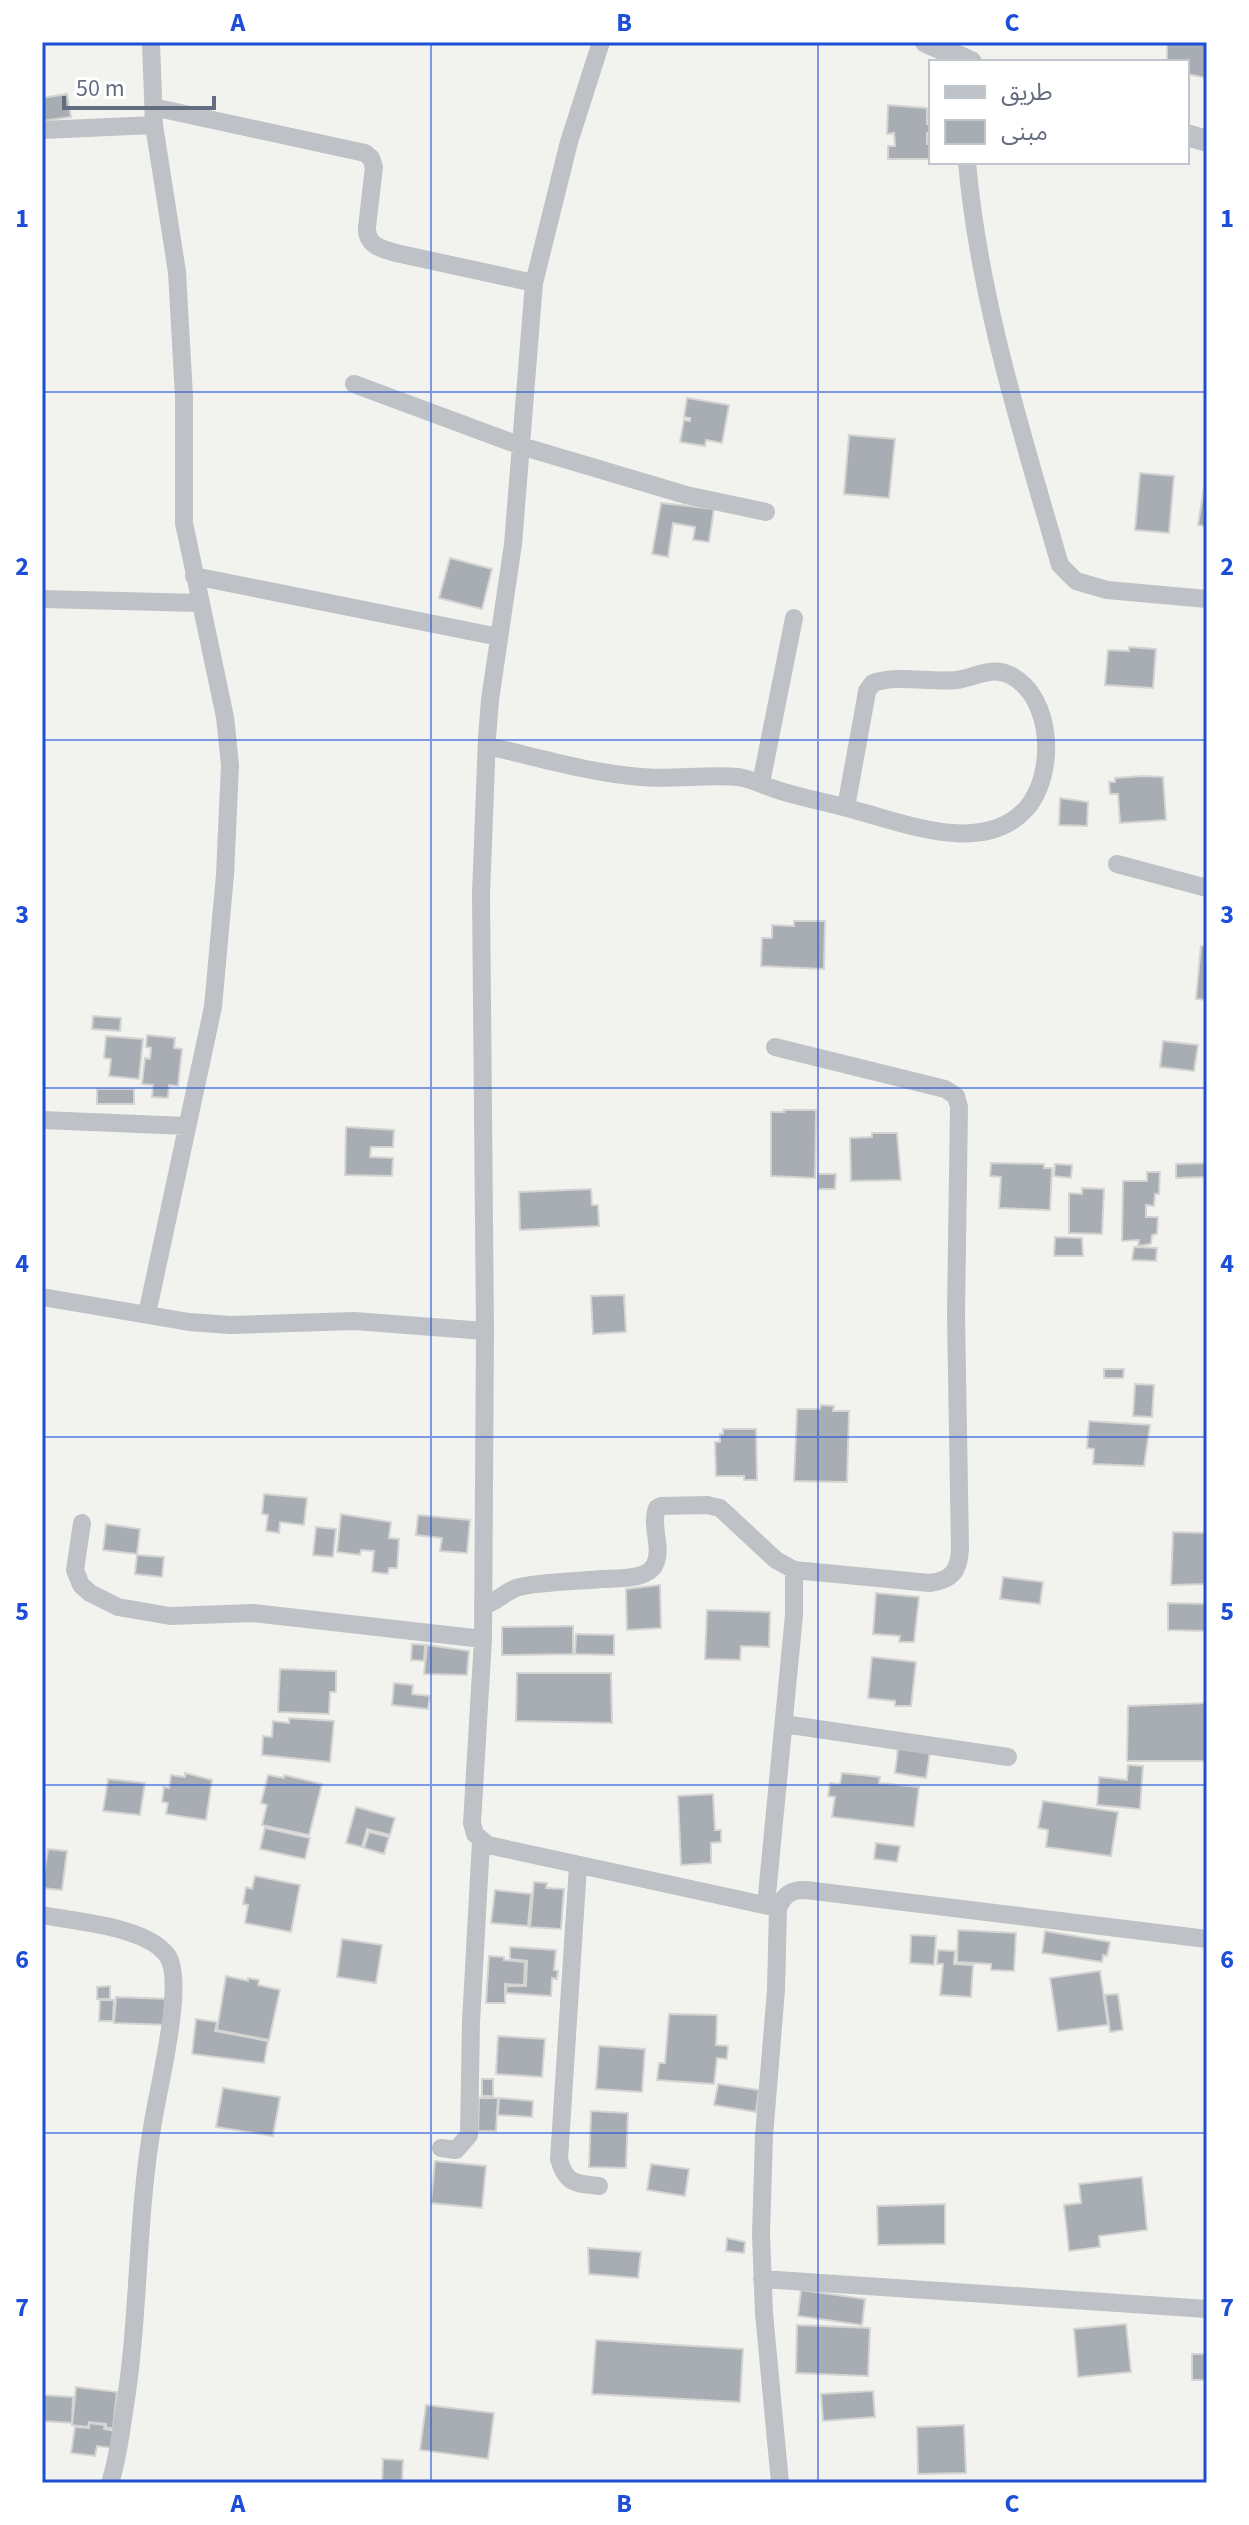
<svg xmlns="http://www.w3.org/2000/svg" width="1249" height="2525" font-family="'Source Sans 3','Noto Sans Arabic',sans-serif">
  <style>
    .building { fill: #a8adb4; stroke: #d4d4d2; stroke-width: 2 }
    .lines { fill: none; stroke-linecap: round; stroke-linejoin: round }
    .minor { stroke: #bec1c5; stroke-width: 18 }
    .tertiary { stroke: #bec1c5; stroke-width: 22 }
    .grid { fill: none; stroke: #1d4ed8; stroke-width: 2; stroke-opacity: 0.55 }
    .neatline { fill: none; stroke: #1d4ed8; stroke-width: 3 }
    .grid-label { font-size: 26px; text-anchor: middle; font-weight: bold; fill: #1d4ed8 }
  </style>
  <rect width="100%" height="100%" fill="#f2f3ef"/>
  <path class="building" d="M1167,42h40v36l-20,-4v-12h-20z
    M67,94l4,23 -29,4v-23z
    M888,105l39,3v16h4v9h-4v11h3v15h-42v-13h7l-1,-13 -7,1z
    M687,398l42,7 -7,38 -16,-3 -1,6 -25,-4 4,-22 6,1v-3l-6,-1z
    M849,435l46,4 -6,59 -45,-4z
    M1140,473l34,3 -5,57 -34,-3z
    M1204,488h3v39l-9,-2z
    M661,503l53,6 -5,33 -16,-2 2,-13 -22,-4 -5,34 -16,-3z
    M450,558l42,11 -10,40 -43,-11z
    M1129,647l27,2 -3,39 -48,-3 3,-35 21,1z
    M1143,776l20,1 3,43 -46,3 -2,-29h-8l-1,-12h6v-4z
    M1060,798l28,4 -1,24 -28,-1z
    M794,921h31l-1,48 -63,-3 1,-28h10v-13l22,1z
    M1201,946h6v54l-11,-1z
    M93,1016l28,2 -1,13 -28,-2z
    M147,1035l28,3 -1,10 8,1 -4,37 -9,-1 -1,13 -16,-1 1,-12 -11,-1 3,-26 5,1 1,-11 -5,-1z
    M106,1036l37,3 -4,40 -30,-3 2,-17 -7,-1z
    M1163,1041l35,4 -4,26 -34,-4z
    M97,1089h37v15h-37z
    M784,1110h32l-1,68 -44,-2v-64h13z
    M346,1127l48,3 -1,17h-22l-1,10 23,1 -1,18 -47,-1z
    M872,1133h25l4,47 -50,1 -1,-43 22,-1z
    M991,1163l53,1v4h8l-2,42 -51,-2 2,-31 -11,-1z
    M1207,1163v14l-31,1v-14z
    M1055,1164l17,1 -1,13 -17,-2z
    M1147,1172h13l-1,22h-4l-1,12 -8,-1v12h12l-1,17 -5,1 -1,9 -13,2 1,-6 -17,1 1,-60h24z
    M818,1174h18l-1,15h-17z
    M1082,1188l22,1 -2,45 -33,-1v-40l13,1z
    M591,1189l1,16h6l1,21 -79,4 -1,-38z
    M1055,1237l27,1 1,18h-29z
    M1134,1247l23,1 -1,13 -24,-1z
    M624,1295l2,37 -33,2 -2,-38z
    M1104,1369h20l-1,9h-19z
    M1135,1384l19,1 -2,32 -19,-1z
    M821,1405l13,1 -1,5h16l-2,71 -53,-1 3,-72h23z
    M1089,1421l61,4 -6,41 -51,-2 1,-15 -7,-1z
    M723,1429h33l1,51h-13v-4h-28l-1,-34h5v-8h3z
    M264,1494l43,4 -3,27 -24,-3 -1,11 -13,-2 2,-16 -6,-1z
    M341,1514l50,8 -2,16 10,1 -2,29h-8l-1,6 -16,-2 2,-21 -13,-1 -1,5 -23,-3z
    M418,1515l52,5 -3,33 -27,-2 2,-13 -26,-3z
    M106,1524l34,5 -3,25 -34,-4z
    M316,1527l20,2 -3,28 -20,-2z
    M1173,1532l34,1v51l-36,1z
    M137,1555l27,2 -2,20 -27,-3z
    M1003,1577l40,5 -3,22 -40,-5z
    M660,1585l1,43 -34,2 -1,-41z
    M876,1593l43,4 -5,45h-15l1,-6 -27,-2z
    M1168,1603l39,1v27l-39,-1z
    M707,1610l63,2 -1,35 -28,-1 -1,14 -35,-1z
    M573,1626v28l-71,1v-28z
    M576,1634l38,1v20l-39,-1z
    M412,1644l13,1 -1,16 -13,-1z
    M427,1645l42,6 -2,24 -43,-1z
    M872,1657l44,5 -5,44h-16v-5l-27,-3z
    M280,1669l56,2v21h-6l-1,22 -51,-2z
    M517,1673h94l1,50 -96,-2z
    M394,1683l19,2 -1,9 18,2 -2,13 -36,-4z
    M1207,1703v58h-80l1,-55z
    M289,1718l45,3 -4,41 -68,-7 1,-19 9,1 1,-16 16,2z
    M898,1748l32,4 -4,26 -31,-5z
    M1128,1765l15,1 -3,43 -43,-4 2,-28 28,3z
    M185,1773l27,7 -6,40 -40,-6 2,-11 -6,-1 2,-15 5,1 2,-13 14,2z
    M842,1773l38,4 -1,6 40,4 -5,40 -82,-10 3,-20 -7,-1 2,-13 10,1z
    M268,1775l16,3v-3l38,9 -13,51 -47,-10 5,-20 -6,-2z
    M108,1779l37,4 -5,32 -37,-4z
    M713,1794l2,36h6v12l-10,1v20l-30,2 -3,-69z
    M1043,1801l75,11 -7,44 -65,-9 2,-17 -10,-2z
    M356,1807l39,11 -5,17 -23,-6 -5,18 -16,-4z
    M265,1828l45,10 -5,21 -45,-10z
    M369,1832l20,5 -5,17 -20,-6z
    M876,1843l24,3 -3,16 -23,-3z
    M48,1849l19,2 -5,39 -20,-2z
    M255,1876l45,9 -9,47 -46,-9 3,-18 -5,-1 3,-17 6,2z
    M534,1882l13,1 -1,5 18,1 -3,40 -31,-2z
    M495,1890l36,4 -3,32 -37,-3z
    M958,1930l58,3 -2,38 -23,-1v-6l-34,-2z
    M1045,1931l65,11 -3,14 -4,-1 -1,7 -60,-9z
    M911,1935l25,1 -2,29 -24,-2z
    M342,1939l40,6 -6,38 -39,-6z
    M510,1947l46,3 -2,20 4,1 -1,8 -5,-1 -1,18 -45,-3 1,-7h19l1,-25 -17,-2z
    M938,1950l17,1 -1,13 19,1 -2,32 -31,-2 3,-31h-6z
    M489,1956l15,1v3l21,2 -1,23 -19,-1v19h-19z
    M1100,1971l8,54 -50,6 -8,-53z
    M226,1976l22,5v-3l11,2 -1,5 22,5 -11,50 -52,-10z
    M110,1986v13h-13v-12z
    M1118,1994l5,36 -13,2 -5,-37z
    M116,1997l54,2 -1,26 -55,-2z
    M100,2000h14l-1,21h-14z
    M669,2014l48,1 -1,30 12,1 -1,13 -10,-1 -3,26 -57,-4 2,-17h6z
    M196,2019l21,3 -2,9 53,10 -4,22 -72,-9z
    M498,2036l47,3 -3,38 -46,-3z
    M599,2046l46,3 -3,43 -46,-3z
    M482,2079h11v17h-11z
    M718,2084l41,6 -3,22 -42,-7z
    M223,2088l57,9 -7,39 -57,-9z
    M479,2098h19l-2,33h-18z
    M499,2098l34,3 -1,16 -34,-2z
    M591,2111l37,2 -2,55 -37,-1z
    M435,2161l51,5 -4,42 -51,-5z
    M651,2164l38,5 -4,27 -38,-6z
    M1142,2177l5,53 -48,6 1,11 -31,4 -5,-46 17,-2 -2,-19z
    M945,2204v40l-67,1 -1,-39z
    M727,2238l18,4 -1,11 -18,-2z
    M588,2248l53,4 -3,26 -49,-4z
    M801,2290l64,9 -3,26 -64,-9z
    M1126,2324l5,48 -53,5 -4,-48z
    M797,2325l73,3 -2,48 -72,-3z
    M596,2340l147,9 -3,53 -148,-8z
    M1192,2354h15v26h-15z
    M76,2387l41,5 -4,36h-7v-4l-17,-2 -1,5 -16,-2z
    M873,2391l2,26 -52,4 -2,-27z
    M42,2395l31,2 -1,26 -30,-2z
    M426,2405l68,8 -6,46 -68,-9z
    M89,2423l16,2 -1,4 11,2 -3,17 -15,-2 -2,10 -24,-3 4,-26 14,1z
    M964,2425l2,48 -48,1 -1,-47z
    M383,2459l20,1 -1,23h-20z"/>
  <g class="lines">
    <path class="minor" d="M601,42l-32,100 -35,141 -21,261 -23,156 -3,38 -6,156 4,437 -2,308 -11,184 3,11 13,11 290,63
      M153,107l212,46 6,5 3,9 -7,60c-1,18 14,22 29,26l138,30
      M42,130l112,-5
      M967,162c12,137 55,271 93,403l16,16 31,9 100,9
      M354,384l167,62 165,49 80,17
      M194,576l305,61
      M42,599l158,4
      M487,746c51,11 102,27 154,31 32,3 65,-3 97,0 16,2 30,11 46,15 23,7 47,11 70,18 51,13 129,46 172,-1 30,-34 28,-112 -16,-134 -19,-9 -34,2 -53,5 -26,3 -59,-6 -84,3l-6,8 -2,12 -19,104
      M761,783l33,-165
      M1117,864l90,24
      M42,1120l145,6
      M42,1297l147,25 41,3 124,-4 131,10
      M147,1314l66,-307 12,-132 5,-110 -5,-48 -41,-194v-126l-7,-125 -23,-147 -3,-83
      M82,1523l-7,47 6,15 9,8 28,14 52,9 83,-3 230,26
      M483,1606c13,-4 21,-13 33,-18 17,-6 67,-7 87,-9 15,-1 45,1 52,-15 8,-17 -5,-38 2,-56l4,-2 46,-1 13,3 56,52 18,10
      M784,1724l224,33
      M578,1866l-19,293c7,26 17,24 40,27
      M766,1905l28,-290v-45l136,13c22,-3 29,-12 30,-34l-4,-235 3,-207 -3,-11 -11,-7 -170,-42
      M42,1915c34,7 103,11 125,40 19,25 -9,134 -14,167 -17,96 -13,194 -29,290 -4,25 -6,47 -14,71
      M441,2148l15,2 13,-15 2,-113 10,-180
      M762,2279l445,30
      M780,2483l-16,-170 -3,-79 3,-98 12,-146 2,-82c7,-14 12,-18 28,-18l401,49"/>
    <path class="tertiary" d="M926,42l45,20
      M1187,135l20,6"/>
  </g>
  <path class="grid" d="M431,42v2441M818,42v2441M42,392h1165M42,740h1165M42,1088h1165M42,1437h1165M42,1785h1165M42,2133h1165"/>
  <rect width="1249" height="2525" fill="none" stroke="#ffffff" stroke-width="88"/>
  <rect x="929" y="60" width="260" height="104" fill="#ffffff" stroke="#c1c5cc" stroke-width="2"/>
  <rect x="945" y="86" width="40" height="12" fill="#bec1c5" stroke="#c1c5cc" stroke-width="2"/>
  <text x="1001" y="100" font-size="24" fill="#646d7f">طريق</text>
  <rect x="945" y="120" width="40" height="24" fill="#a8adb4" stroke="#c1c5cc" stroke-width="2"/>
  <text x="1001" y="140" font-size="24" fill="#646d7f">مبنى</text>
  <path d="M64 96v12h150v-12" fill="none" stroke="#646d7f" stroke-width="4"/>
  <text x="76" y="96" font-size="24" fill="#646d7f" stroke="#ffffff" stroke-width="6" paint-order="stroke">50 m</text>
  <rect x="44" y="44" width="1161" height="2437" class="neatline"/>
  <g class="grid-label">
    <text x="238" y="31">A</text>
    <text x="624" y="31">B</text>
    <text x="1012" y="31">C</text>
    <text x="22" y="227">1</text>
    <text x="1227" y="227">1</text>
    <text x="22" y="575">2</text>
    <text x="1227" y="575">2</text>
    <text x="22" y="923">3</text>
    <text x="1227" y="923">3</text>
    <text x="22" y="1272">4</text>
    <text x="1227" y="1272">4</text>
    <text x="22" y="1620">5</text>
    <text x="1227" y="1620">5</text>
    <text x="22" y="1968">6</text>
    <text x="1227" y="1968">6</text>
    <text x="22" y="2316">7</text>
    <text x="1227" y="2316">7</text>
    <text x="238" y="2512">A</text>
    <text x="624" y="2512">B</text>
    <text x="1012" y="2512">C</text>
  </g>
</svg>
